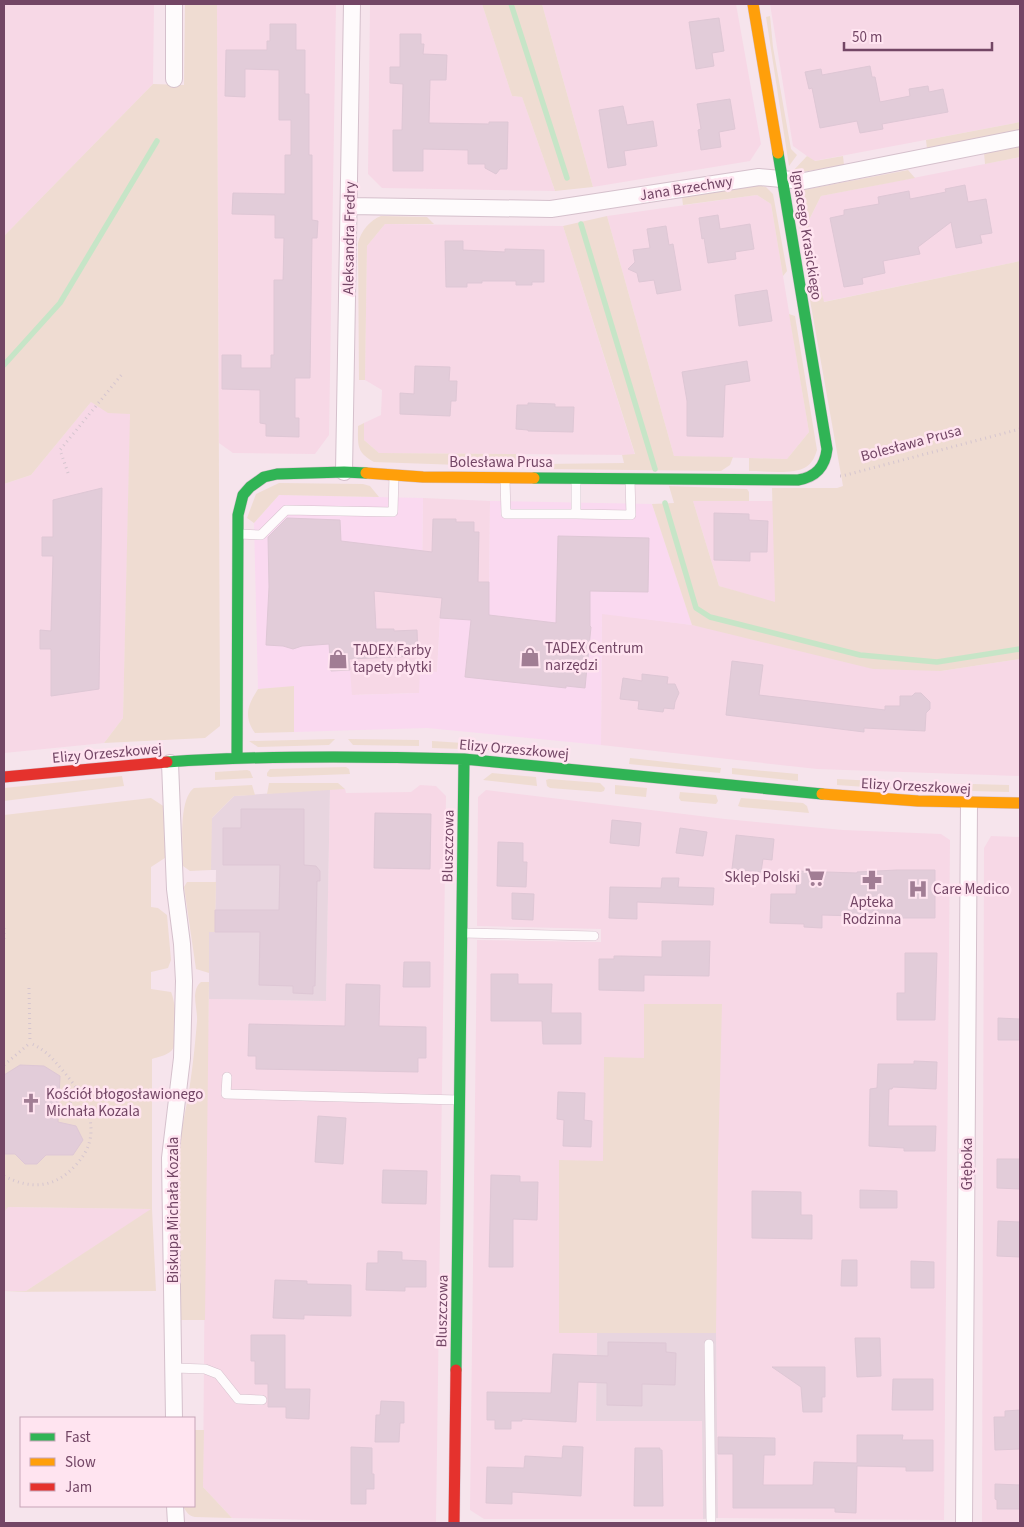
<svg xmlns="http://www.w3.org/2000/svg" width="1024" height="1527" font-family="'Source Sans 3',sans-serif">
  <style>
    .residential { fill: #f7d8e6 }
    .commercial { fill: #fad9f0 }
    .industrial { fill: #e8d5df }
    .green { fill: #efdcd2 }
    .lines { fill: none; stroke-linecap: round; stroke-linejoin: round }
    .stream { stroke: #c6e5c7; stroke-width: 5.5 }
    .building { fill: #e2ccd9; stroke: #dec7d5 }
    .lane-casing { stroke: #d5c0cc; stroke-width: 10 }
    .street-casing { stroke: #d5c0cc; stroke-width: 18 }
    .fast-casing { stroke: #d6c1cd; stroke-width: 12 }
    .slow-casing { stroke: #d6c1cd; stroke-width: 12 }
    .jam-casing { stroke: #d6c1cd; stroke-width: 12 }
    .path { stroke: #d5c5cf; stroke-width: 3; stroke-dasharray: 1 4; stroke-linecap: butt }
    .lane { stroke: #fefbfc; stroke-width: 9 }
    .street { stroke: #fefbfc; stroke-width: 16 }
    .fast { stroke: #30b455; stroke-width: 11 }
    .slow { stroke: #ff9f0a; stroke-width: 11 }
    .jam { stroke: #e5322d; stroke-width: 11 }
    .labels { text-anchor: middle; stroke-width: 5; stroke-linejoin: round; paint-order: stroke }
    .street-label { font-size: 15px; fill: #734665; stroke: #ffe4f0 }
    .poi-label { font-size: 15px; fill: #734665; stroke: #ffe4f0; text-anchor: start }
  </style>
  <rect width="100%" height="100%" fill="#f6e4ec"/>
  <path class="residential" d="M4,4h150l-1,80 -149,152z
    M217,4h119l-7,431 -14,19 -82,-1 -14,-10z
    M370,4h112l30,92 10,1 33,94 -173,-3 -14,-14z
    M542,4h194l25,140 -11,17 -157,26z
    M770,4h250v118l-206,39 -21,-15z
    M1020,157v104l-197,41 -15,-80 13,-26z
    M757,195l14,9 38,228 -22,27 -113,-3 -67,-240z
    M385,224l178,2 72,229 -256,-2 -15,-13v-17l17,-8 1,-25 -17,-10 2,-134z
    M132,352l-9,366 -19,25 -100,10v-269l27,-9z
    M423,498l67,3 -1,99 -49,18 -3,54 -18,21 -68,2 -3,-51 22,-23 2,-31 50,-18z
    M693,501h81l1,102 -56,-17z
    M602,613l90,12 249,46 79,-12v117l-203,-7 -216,-24z
    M420,785l16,1 10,10 -10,727 -204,-5 -29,-31 3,-380 3,-108 117,2 4,-212h15l1,4 65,-1z
    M486,790l239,29 118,11 98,4 9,6 -6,680 -226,-2 -2,-185h-119l-1,88h106l1,98h-219l-14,-9 7,-570 124,2v-13l-124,-3 1,-129z
    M991,836l29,1v686h-38l2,-675z
    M4,1207l148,2 -126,82h-22z"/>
  <path class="commercial" d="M279,495l144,3 -1,74 -50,18 -2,31 6,-1 1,11 -29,13 4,51 67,-2 1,-23 17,2 3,-54 49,-18 1,-99 162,3 40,121 -90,-11 -1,131 -174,-17 -133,4 -1,-45 -35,2 -4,-166z"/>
  <path class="industrial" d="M330,789l-4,212 -117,-2v-67h6l1,-62h-5v-51l23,-23z
    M597,1333h119l2,185 -15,1 -1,-98h-106z"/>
  <path class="green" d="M185,4h32l3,722 -15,12 -101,5 19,-25 7,-304 -22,-1 -17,-11 -60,73 -27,9v-248l149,-152 31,1z
    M482,4h60l51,183 -38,4 -33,-94 -10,-1z
    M770,16l3,31 18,102 6,6 -8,11 -23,-149z
    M1020,122v9l-93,18 -1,-9z
    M1020,146v11l-35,7 -1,-11z
    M807,156l8,5 28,-5 1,9 -42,7 -9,-1z
    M908,170l7,8 -94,18 -13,26 9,48 -11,2 -10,-70 1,-6 6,-6z
    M756,185l10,2 7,7 14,77 -4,5 -12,-72 -14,-9 -74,10 -1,-8z
    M381,216l46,1 7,7h-49l-18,22 -2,134h-6l-1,-137c3,-12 12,-23 23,-27z
    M607,216l67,240 59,1 -3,8 -9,6 -178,-2 -1,-5 82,-1 -2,-8 13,-1 -72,-228z
    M1020,261v398l-79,12 -68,-2 -181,-44 -40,-121 22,-1 -5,-17 78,3 2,3v9h-56l26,85 56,16 -3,-114h65l6,-2 -35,-197 12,-2 4,15z
    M789,314l6,2 22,134c-2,7 -5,13 -11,17 -12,8 -42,4 -57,4v-13l38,1 22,-27z
    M364,423v17l15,13 137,1 2,13 -144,-5c-18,-10 -16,-17 -16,-36z
    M279,483l84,1 7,2 9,11 -100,-2 -25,28 -7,-5 9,-24z
    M294,686v46l-39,1c-12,-17 -7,-28 3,-44z
    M335,739l-6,6 -71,2 -9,-6z
    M348,739l71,1v6l-66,-1z
    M432,741l62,4 -5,5 -57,-2z
    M630,758l91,10 -1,5 -91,-9z
    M346,767l3,2 1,5 -80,3 -3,-1v-3l3,-4z
    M732,768l66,6v7l-66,-7z
    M247,770l3,1 3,7 -38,2v-8z
    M492,773l44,4 1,9 -54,-6z
    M122,776l2,10 -120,15v-13z
    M549,779l51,4 5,5 -1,3 -3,1 -51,-4 -3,-2 -1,-6z
    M837,779l57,3v7l-57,-4z
    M269,783h69l7,6 -78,5z
    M934,783l75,2v7l-75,-2z
    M252,785l3,10 -21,1 -22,22 -1,52 -21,1 -7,-5c0,-20 -5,-66 11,-78z
    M615,785l32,3 -1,9 -31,-3z
    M680,792l36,3 2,6 -2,3 -35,-3 -2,-3z
    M151,798l17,11v47l-17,11v40l7,1 9,7 4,45 -3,8 -17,4v17l20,3c5,11 10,53 -1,60 -5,4 -13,5 -18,7v150l4,82 -152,1 22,-1 125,-82 -143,-2 -4,5v-397z
    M741,798l62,5 4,3 2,7 -68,-6 -3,-1z
    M187,882h29l-1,50h-6v41l-13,-4 -12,-82z
    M201,982h8l-4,338h-27l-1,-159c2,-21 7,-42 11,-64 4,-24 7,-51 9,-76 1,-12 -7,-30 4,-39z
    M644,1004h78l-4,157 -2,172h-157v-173l44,1 1,-104 40,1z
    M194,1430h10l-1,57 29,31 -37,-1c-6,-1 -9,-5 -12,-11h11z"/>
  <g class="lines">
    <path class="stream" d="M511,4l56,174
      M581,224l74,245
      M4,365l56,-62 97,-162
      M665,503l31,105 14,9 150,38 77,7 83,-13"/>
  </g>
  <path class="building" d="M719,18l5,33 -12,2 2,13 -18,3 -7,-47z
    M270,24h26v26h9v44h4v61h3v65l6,1 -1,17h-5l-2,140h-15v40h4v19l-33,-1v-12l-6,-1v-33l-38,-1v-34h19v13h30v-13h3v-75h9l1,-42h-9v-23l-43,-1 1,-21 52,1v-39h6v-35h-12v-50l-34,-1v28l-20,-1 1,-46h41v-9h3z
    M400,34h21v10h3l-1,10 24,1 -1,25h-16l-1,43 60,1v-2h19l-1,47h-7l-4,5 -11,-6v-4h-17v-14l-45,-1v22h-30v-41h9l1,-46 -13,-1v-16h10z
    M870,66l2,11h3l5,25 30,-6 -1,-7 19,-3 1,6 14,-3 5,23 -66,12 1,5 -23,4 -3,-12 -37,7 -8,-40 -3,1 -4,-17 16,-3 1,6z
    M730,99l5,30 -16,3 2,15 -20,3 -3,-20 3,-1 -4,-25z
    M623,106l4,19 26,-4 4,25 -33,5 2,14 -18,3 -9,-58z
    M965,185l3,17 18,-3 6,34 -12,2 2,8 -26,5 -5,-26 -33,25 2,7 -37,7 2,12 -23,5 1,6 -19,3 -14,-69 14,-3v-5l35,-6 -1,-7 31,-6 1,8 36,-7 -1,-3z
    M718,215l2,14 30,-5 4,25 -19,3 1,7 -28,4 -4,-25 -2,1 -3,-21z
    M666,226l3,19 4,-1 8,46 -24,4 -3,-14 -15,2 -2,-9 -9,-4 7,-7 -2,-12 17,-2 -3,-19z
    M445,241h18v9l42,2v-3l39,1v32h-12v3h-16v-4h-34v2h-15v4h-21z
    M767,290l5,31 -33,5 -4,-31z
    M747,361l3,20 -25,4 -2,52 -36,-1v-35l-5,-29z
    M415,366l35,1 -1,14h8l-1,20h-5l-1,15 -50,-2v-21l14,1z
    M528,403l27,1v3h19l-1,25 -45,-1v-1l-12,-1 1,-24h11z
    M102,488l-3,201 -48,7v-47h-11v-19l11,1 2,-75h-11v-19h11v-37z
    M714,513l35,1v6l19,1 -1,31h-17v9l-36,-1z
    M287,518l53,2 1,21 91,11 1,-33h23v3h18v10h5l-1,50h11v33l67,8 2,-87 91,2 -1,54 -58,-1v35l1,1 -6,61 -19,-2v2l-101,-11 6,-57 -31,-2 2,-20 -68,-7 2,38h18v2l23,-1 1,26 -69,3 1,11 -19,1 -2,-27 -27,2 -9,3 -10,-3 -17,-1 3,-58 -1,-50z
    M732,661l31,4 -4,30 126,15v-4h15v-10h12l3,-3h6l9,9v7l-4,4 -1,18 -61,-3v4l-138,-17z
    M642,674l26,3 -1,7h8l4,9 -4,9 -1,7 -10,-1 -1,4 -25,-3 1,-8 -19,-2 3,-21 19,3z
    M241,809h63v56l12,1 4,5v10h-3l-2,105h-2v8l-20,-1v-7l-34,-1 1,-53h-45v-22h64l1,-45h-57v-37h18z
    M375,813l56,1 -1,55 -56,-1z
    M612,820l29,3 -2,23 -29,-3z
    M680,828l27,4 -4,24 -27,-3z
    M736,835l38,4 -2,21 -9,-1 -2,13 -29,-3z
    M498,842l25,1v19h4l-1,25 -29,-1z
    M897,870h38v48h-79v-2l-34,-1v13l-18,-1v-3l-34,-1 1,-29h25l1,-23 60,2v-1z
    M662,878h17l-1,9 36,1 -1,17 -76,-3v17l-28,-1 1,-31 51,1z
    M512,893l22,1 -1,26 -21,-1z
    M662,941h48l-1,35 -65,-1v16l-45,-1v-31h15v-3h7l41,1z
    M905,953h32l-2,67h-38v-27h8z
    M404,962h26v25h-27z
    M491,974h27v10h34l-1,29h30v31h-38l-1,-23h-51z
    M346,984l34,1 -1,41 47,1v31h-8v14l-162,-3v-13h-8l1,-32 96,2z
    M998,1018l22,1v21h-22z
    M914,1061l23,1 -1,27 -43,-2 -1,2h-3l-1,37h48l-1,25h-31v-3l-35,-2 1,-57 7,-1 1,-24h36z
    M20,1065l24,1 16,10 -2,46 18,4 7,14 -10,15h-27l-9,9h-12l-10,-10h-11v-79z
    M558,1092l27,1 -1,27 8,1 -1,26 -28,-1 1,-26 -7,-1z
    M318,1116l28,2 -3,46 -28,-2z
    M997,1159h23v30l-23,-1z
    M383,1170l44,1 -1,33 -44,-1z
    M491,1175l29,1v6h18l-1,38 -24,-1v48h-24z
    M860,1190l37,1v17h-37z
    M752,1191l49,1v23h11v24l-60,-1z
    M998,1221l22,1v35l-23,-1z
    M378,1251l24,1v8l24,1v26h-21v4l-39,-1 1,-27h11z
    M842,1260h15v26h-16z
    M911,1261l23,1v26h-23z
    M275,1280l32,1v3l44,1v31l-47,-1v4l-31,-1z
    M251,1335h34v54h25l-1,30 -23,-1v-11h-18v-23h-13v-23h-4z
    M855,1338h25l1,38 -24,1z
    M608,1342l58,1v9l10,1 -1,32 -33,-1v22l-35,-1v-22l-29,-1 -2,40 -54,-3v2h-11v8h-16v-9h-8v-28l64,1 2,-39 55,2z
    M772,1367h53v30h-3v15h-19l-2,-25z
    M893,1379h40v31h-41z
    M381,1401l23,1v21h-4l-1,19h-24l1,-27h4z
    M1020,1410v39l-25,1 -1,-33h11v-6z
    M857,1435h46l-1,5h31v31h-27v-4l-49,-1 -1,47 -21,-1v-4h-102v-54h-15v-17l57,1v17h-11l-1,30h50l1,-23 43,1z
    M563,1446l20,1 -2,49 -69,-4v12l-26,-1 1,-36 37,1 1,-12 37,2z
    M351,1447l21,1v26h2v15h-8v15h-15z
    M635,1448h25v2h2l1,56h-29z
    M995,1484l25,1v24h-23v-9l-2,-1z"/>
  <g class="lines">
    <defs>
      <path id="lane" d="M576,478v36l55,1 -1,-36
        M505,479l1,35h70
        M238,534l23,1 25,-25 107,2 1,-37
        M462,933l132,3
        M227,1077l-1,17 233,6
        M709,1344l2,179
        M174,1368l31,1 13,5 20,25 24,1"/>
      <path id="street" d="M174,79v-75
        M349,206l202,3 208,-32 45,4 216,-43
        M344,472l8,-468
        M170,763l5,126 7,55 2,37 -2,77 -12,100 4,260
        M175,1506l1,17
        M964,1523l5,-719"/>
      <path id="fast" d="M534,478l264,2c18,-3 27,-13 29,-31l-49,-296
        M237,758l1,-243 5,-20 7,-8 14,-10 13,-3 67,-2 22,1
        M167,762c99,-7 198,-6 297,-3l358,35
        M456,1370l8,-611"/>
      <path id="slow" d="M753,4l25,149
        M366,473l57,4 111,1
        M822,794l96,7 102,2"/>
      <path id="jam" d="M4,777l163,-15
        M454,1523l2,-153"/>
    </defs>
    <use href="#lane" class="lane-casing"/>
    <use href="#street" class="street-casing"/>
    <use href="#fast" class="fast-casing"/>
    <use href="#slow" class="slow-casing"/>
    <use href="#jam" class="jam-casing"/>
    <path class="path" d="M68,473l-8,-23 63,-77
      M840,476h2l178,-47
      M4,928v14
      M29,988l1,55
      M4,1065l26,-22
      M63,1116l15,-27
      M4,1176c27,14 51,12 72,-11 9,-10 15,-21 15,-35 0,-23 -13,-41 -27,-58 -11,-13 -18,-22 -34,-29"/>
    <use href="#lane" class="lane"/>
    <use href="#street" class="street"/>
    <use href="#fast" class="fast"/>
    <use href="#slow" class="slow"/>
    <use href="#jam" class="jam"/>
  </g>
  <defs>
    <symbol id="shop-bare" viewBox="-9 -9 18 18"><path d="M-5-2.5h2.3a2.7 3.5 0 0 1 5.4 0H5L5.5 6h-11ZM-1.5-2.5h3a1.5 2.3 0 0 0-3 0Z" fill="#a17d94" stroke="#ffe4f0" stroke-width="2.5" paint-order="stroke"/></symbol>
    <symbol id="supermarket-bare" viewBox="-9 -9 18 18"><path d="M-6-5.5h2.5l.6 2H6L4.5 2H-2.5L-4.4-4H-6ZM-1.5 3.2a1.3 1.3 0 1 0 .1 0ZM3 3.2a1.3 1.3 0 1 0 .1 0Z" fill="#a17d94" stroke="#ffe4f0" stroke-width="2.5" paint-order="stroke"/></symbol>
    <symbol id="pharmacy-bare" viewBox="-9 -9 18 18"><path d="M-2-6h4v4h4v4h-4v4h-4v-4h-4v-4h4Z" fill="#a17d94" stroke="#ffe4f0" stroke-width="2.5" paint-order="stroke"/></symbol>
    <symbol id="hospital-bare" viewBox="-9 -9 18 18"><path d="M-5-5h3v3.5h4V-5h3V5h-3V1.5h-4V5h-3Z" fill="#a17d94" stroke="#ffe4f0" stroke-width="2.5" paint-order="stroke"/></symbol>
    <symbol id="church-bare" viewBox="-9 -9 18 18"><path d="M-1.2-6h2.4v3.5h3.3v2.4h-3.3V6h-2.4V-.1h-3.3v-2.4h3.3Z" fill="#a17d94" stroke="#ffe4f0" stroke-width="2.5" paint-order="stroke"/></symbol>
  </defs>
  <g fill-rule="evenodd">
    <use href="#shop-bare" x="516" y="643" width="28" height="28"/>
    <use href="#shop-bare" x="324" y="645" width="28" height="28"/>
    <use href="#supermarket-bare" x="801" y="863" width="28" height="28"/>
    <use href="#pharmacy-bare" x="858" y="866" width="28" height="28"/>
    <use href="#hospital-bare" x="904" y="875" width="28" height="28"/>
    <use href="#church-bare" x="17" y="1089" width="28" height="28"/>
  </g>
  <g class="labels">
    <g class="street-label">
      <text transform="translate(686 188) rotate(-9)" y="5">Jana Brzechwy</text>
      <text transform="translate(807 235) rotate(81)" y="5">Ignacego Krasickiego</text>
      <text transform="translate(349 238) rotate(-89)" y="5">Aleksandra Fredry</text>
      <text transform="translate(911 443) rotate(-15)" y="5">Bolesława Prusa</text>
      <text x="501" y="467">Bolesława Prusa</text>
      <text transform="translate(514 749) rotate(5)" y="5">Elizy Orzeszkowej</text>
      <text transform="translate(107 753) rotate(-5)" y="5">Elizy Orzeszkowej</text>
      <text transform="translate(916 786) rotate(3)" y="5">Elizy Orzeszkowej</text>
      <text transform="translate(448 846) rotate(-89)" y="5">Bluszczowa</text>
      <text transform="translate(967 1164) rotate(-90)" y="5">Głęboka</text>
      <text transform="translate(173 1210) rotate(-90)" y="5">Biskupa Michała Kozala</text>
      <text transform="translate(442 1311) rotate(-89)" y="5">Bluszczowa</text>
    </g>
    <g class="poi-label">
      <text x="545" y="653">TADEX Centrum<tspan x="545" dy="17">narzędzi</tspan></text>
      <text x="353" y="655">TADEX Farby<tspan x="353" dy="17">tapety płytki</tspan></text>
      <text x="800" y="882" text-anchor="end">Sklep Polski</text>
      <text x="933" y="894">Care Medico</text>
      <text x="872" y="907" text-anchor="middle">Apteka<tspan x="872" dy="17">Rodzinna</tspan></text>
      <text x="46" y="1099">Kościół błogosławionego<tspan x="46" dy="17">Michała Kozala</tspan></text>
    </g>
  </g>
  <rect width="1024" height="1527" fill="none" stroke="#734665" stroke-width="10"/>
  <rect x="20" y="1417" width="175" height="90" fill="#ffe4f0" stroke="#c7a5b8"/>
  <rect x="30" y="1433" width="25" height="8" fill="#30b455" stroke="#c7a5b8"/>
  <text x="65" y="1442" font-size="15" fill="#734665">Fast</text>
  <rect x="30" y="1458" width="25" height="8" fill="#ff9f0a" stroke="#c7a5b8"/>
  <text x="65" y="1467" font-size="15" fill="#734665">Slow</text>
  <rect x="30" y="1483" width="25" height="8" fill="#e5322d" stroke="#c7a5b8"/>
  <text x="65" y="1492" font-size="15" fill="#734665">Jam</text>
  <path d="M844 42v8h148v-8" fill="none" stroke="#734665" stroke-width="2.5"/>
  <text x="852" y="42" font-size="15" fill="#734665" stroke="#ffe4f0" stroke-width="4" paint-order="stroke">50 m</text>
</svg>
